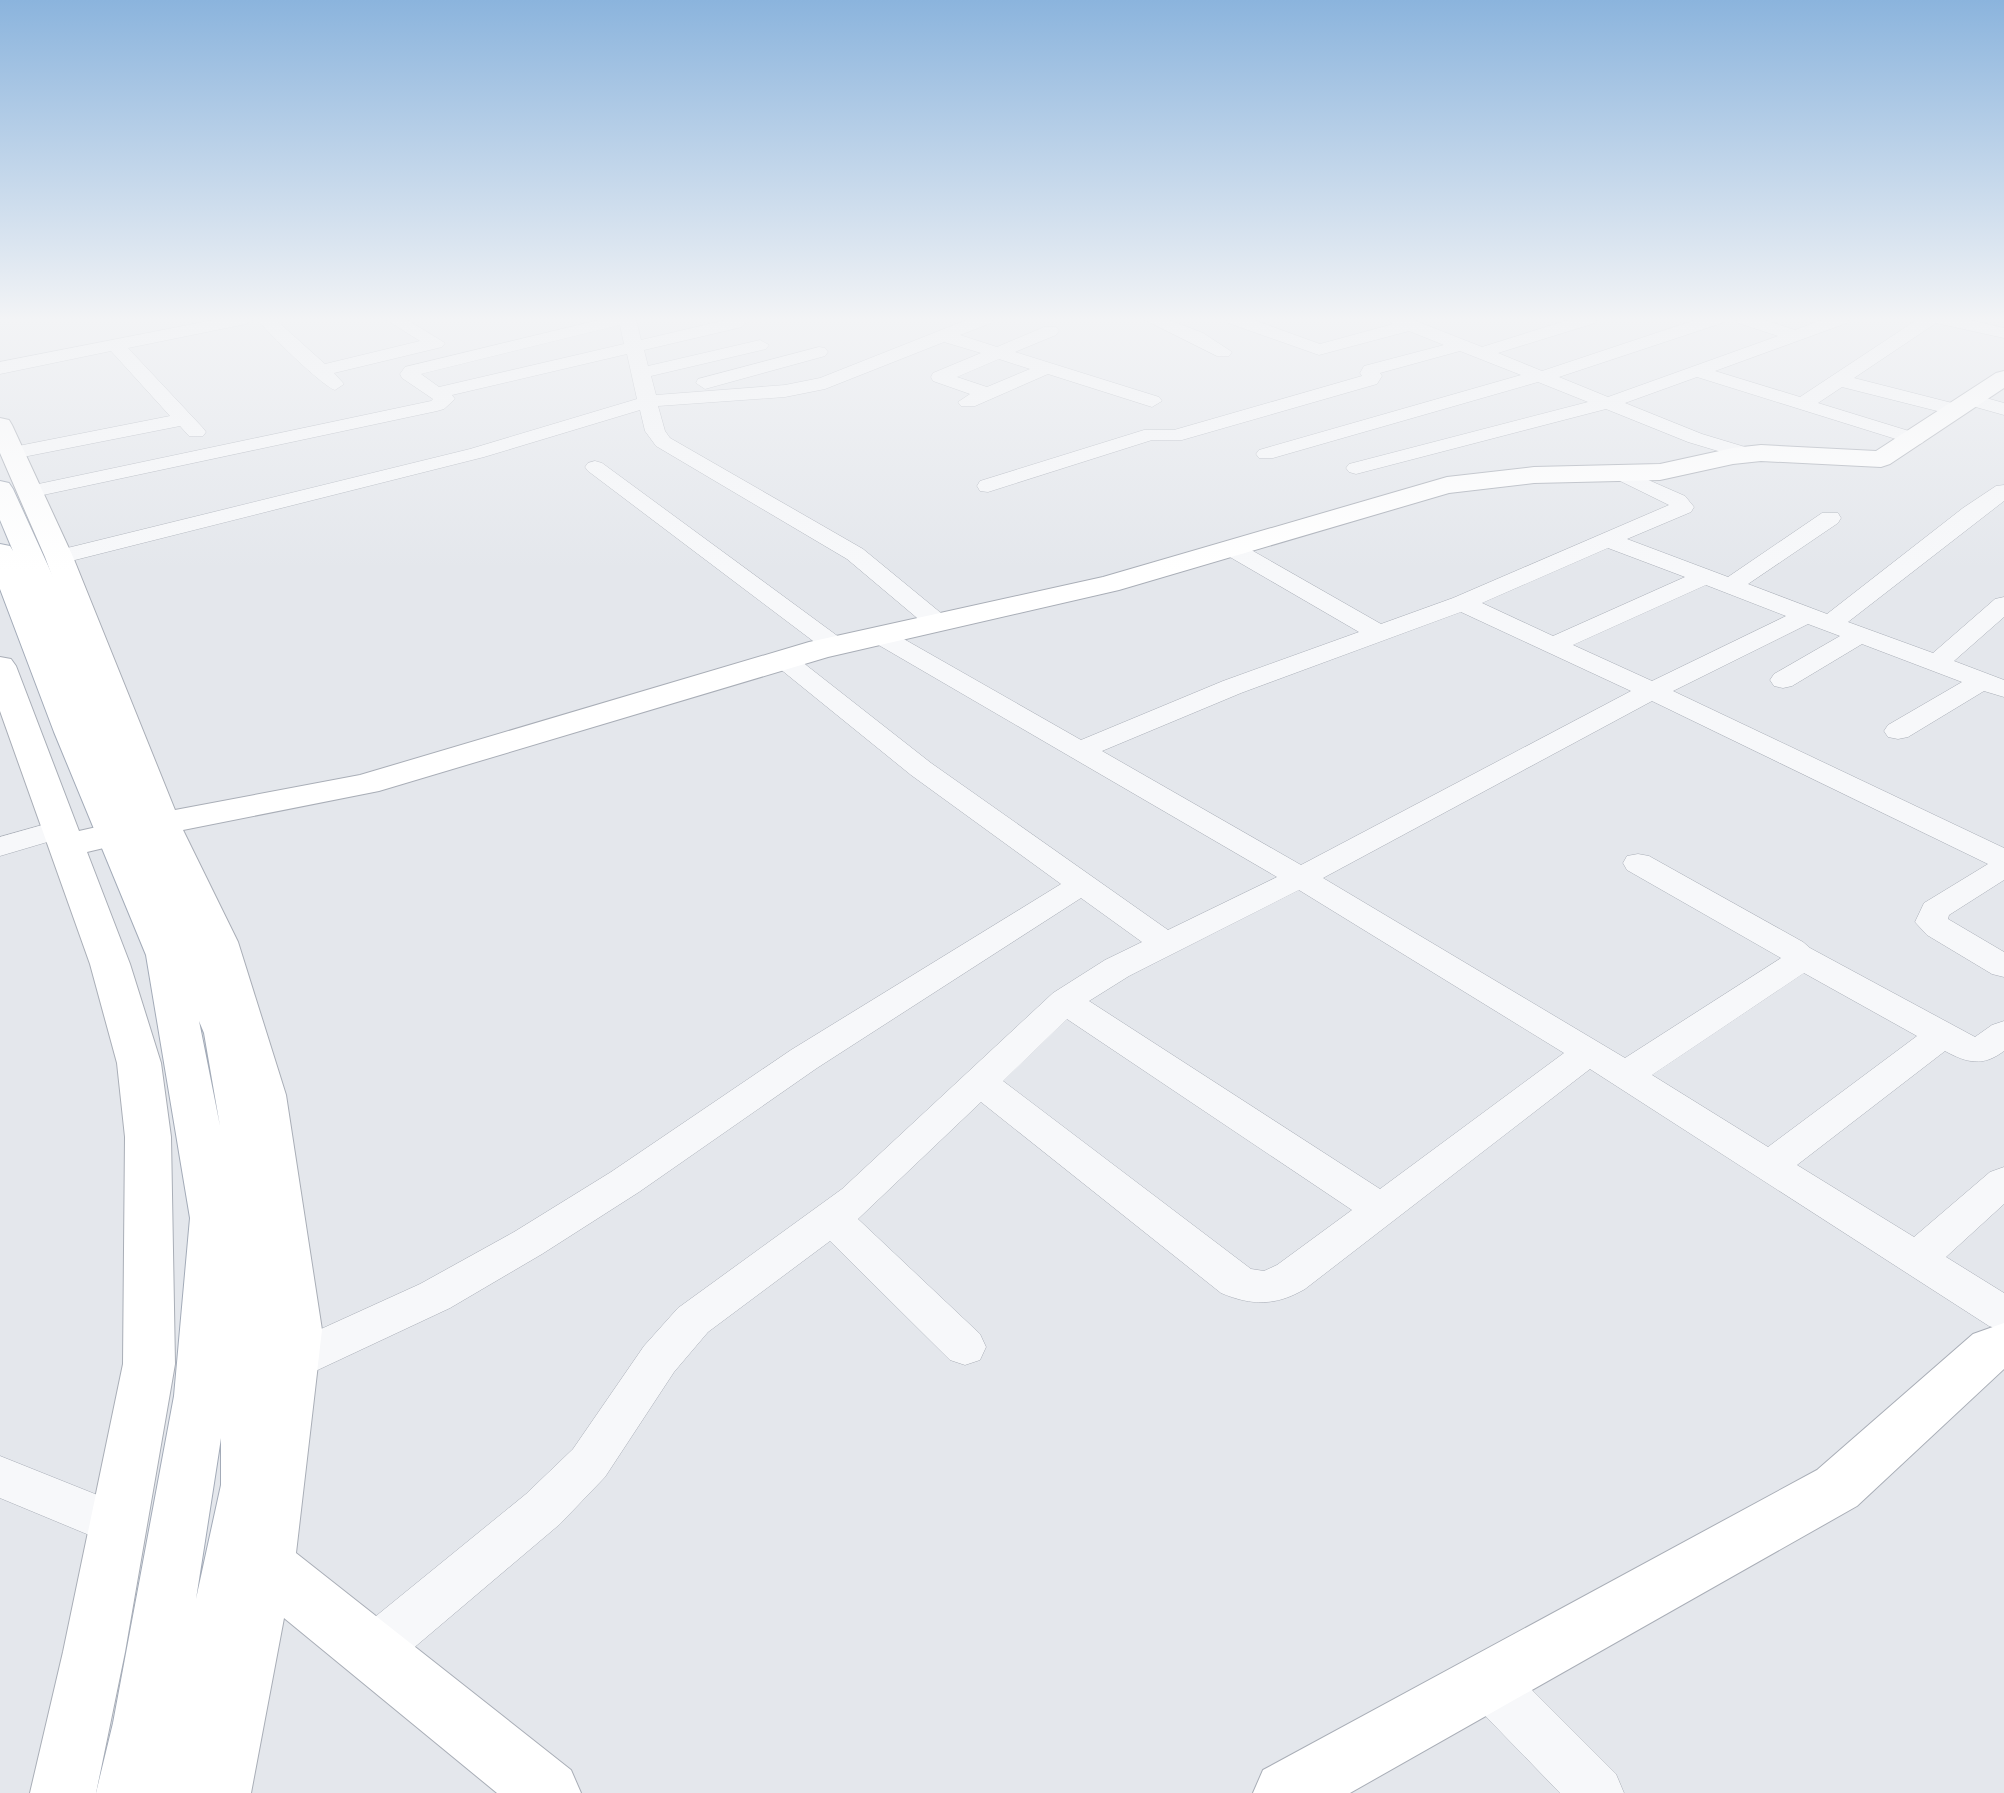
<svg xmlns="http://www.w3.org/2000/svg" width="2004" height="1793" font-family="'Golos Text',sans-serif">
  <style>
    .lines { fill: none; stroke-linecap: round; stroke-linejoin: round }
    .street-casing { stroke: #a9aeb7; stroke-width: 1 }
    .secondary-casing { stroke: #a9aeb7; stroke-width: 2 }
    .primary-casing { stroke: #a3abb8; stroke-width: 2 }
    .street { fill: #f7f8fa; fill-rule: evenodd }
    .secondary { fill: #fff; fill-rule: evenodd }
    .primary { fill: #fff; fill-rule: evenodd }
  </style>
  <rect width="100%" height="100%" fill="#e4e7ec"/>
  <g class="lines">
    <defs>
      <path id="street" d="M219,319h35l-8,5 -118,24 75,80 3,4 -3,4h-14l-9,-10 -167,33 -7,-2 -3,-4 3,-4 7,-2 157,-31 -59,-65 -111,23v-12z
        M257,319h18l50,45 95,-23 -35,-22h21l39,24 -3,4 -108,26 10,11 -9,6c-13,-4 -68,-58 -78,-71z
        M603,319h33l5,21 89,-21h12l3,4 -3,4 -98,23 4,16 112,-26 9,5 -3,4 -115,27 5,19 129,-10 35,-7 149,-59h24l-2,4 -31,12 37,12 47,-20h12l3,4 -3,4 -41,17 144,45 3,4 -10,6 -104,-33 -73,32h-14l-3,-4 12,-8 -37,-13 -2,-4 2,-4 48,-20 -37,-11 -119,47 -40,8 -127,9 7,25 5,7 193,111 84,69 3,5 -3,5 -9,2 -9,-2 -82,-69 -191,-113 -11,-15 -5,-21 -156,47 -425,107 -8,-2 -4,-5 4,-5 419,-103 167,-50 -10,-45 -175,41 3,4 -11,10 -7,2 -408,87 -8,-1 -3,-5 3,-5 8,-1 402,-85 2,-2 -31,-21 -2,-4 5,-7zM620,325l4,19 -185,43 -18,-13zM999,359l31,10 -43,18 -30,-10z
        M1143,319h24l36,14 29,19 -3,4h-12z
        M1226,319h25l69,25 73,-20 -6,-5h24l71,28 89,-28h26l-2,4 -97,30 44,18 156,-52h26l-2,4 -163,54 49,20 170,-61 -40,-13 -2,-4h26l33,11 29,-11h25l-2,4 -132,48 85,26 118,-78h48l38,9v10l-68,-15 -82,55 110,28 3,4 -3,4 -7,2 -115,-29 -24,16 104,32 3,4 -3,4 -7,2 -218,-68 -72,26 77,31 53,16 3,4 -3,4 -7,2 -60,-18 -82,-33 -250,65 -7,-2 -3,-4 3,-4 239,-62 -50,-20 -265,76h-14l-3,-4 3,-4 262,-75 -61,-24 -80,22 2,3 -5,8 -195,56h-30l-164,52 -8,-1 -3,-5 3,-5 164,-51h30l188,-54 -2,-3 4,-7 80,-21 -35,-14 -90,24 -91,-32z
        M819,347l6,1 3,4 -3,4 -120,33 -9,-6 2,-4z
        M1972,394l32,9v12l-39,-11 -3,-4 3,-4z
        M595,461l7,2 241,177 4,5 -4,5 -9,3 -9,-3 -237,-179 -3,-4 3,-4z
        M1621,468l64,28 9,11 -3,5 -64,27 101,38 94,-64h16l3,5 -3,5 -90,61 79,30 136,-106 33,-22 8,-1v16l-156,121 85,31 62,-54 9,-2v20l-50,44 50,19v17l-20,-6 -76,46 -10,2 -10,-2 -4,-6 4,-6 74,-43 -100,-38 -70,42 -9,2 -9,-2 -4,-6 4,-6 66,-38 -32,-12 -135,67 331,157v32l-55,35 -1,4 56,33v25l-12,-3 -65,-39 -12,-13 9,-19 64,-39 -336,-163 -329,177 302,180 156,-100 -154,-88 -4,-7 4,-7 11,-2 11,2 154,86 7,6 165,89 17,-12 12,-4v30c-21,16 -37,12 -59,0l-148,114 117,72 76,-65 14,-5v37l-58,53 58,36v38l-15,-5 -399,-257 -285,220c-29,17 -53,17 -84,4l-240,-191 -123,117 122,115 6,13 -6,13 -15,5 -15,-5 -120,-119 -122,91 -34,40 -69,105 -45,47 -170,144 -18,8 -18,-8 -7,-17 7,-17 172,-140 47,-45 71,-103 34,-38 164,-119 211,-196 52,-33 37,-18 -61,-44 -264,170 -178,124 -97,62 -92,54 -143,67 -15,5 -15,-5 -7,-13 7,-13 143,-65 94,-52 97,-60 180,-122 270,-166 -150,-109 -137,-111 -4,-5 4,-5 9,-3 9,3 139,109 237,167 109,-53 -407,-237 -4,-5 4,-5 9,-3 9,3 193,110 142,-59 136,-49 -136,-79 -3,-5 3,-5h16l142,81 72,-26 216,-93 -55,-27 -4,-4 4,-4zM1608,548l77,29 -132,59 -71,-33zM1706,585l80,31 -134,65 -79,-36zM1461,612l170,79 -330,174 -199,-114 139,-58zM1299,890l265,163 -184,136 -291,-188 40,-25zM1804,973l113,63 -149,111 -116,-72zM1067,1019l285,191 -75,55 -13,6 -13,-2 -248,-188z
        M60,820l11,3 4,6 -4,6 -71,21v-19z
        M0,1456l135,54 7,15 -7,15 -17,7 -118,-49z
        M1487,1656l18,7 111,111 8,19h-64l-91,-94 -7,-18 7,-18z"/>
      <path id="secondary" d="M2004,371v17l-114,76 -9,3 -120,-6 -28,3 -73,16 -126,3 -85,10 -330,97 -291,67 -449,134 -196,39 55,112 48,153 36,235 -26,223 275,217 10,23h-84l-213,-175 -33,175h-66l51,-228 34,-235 -28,-235 -44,-153 -48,-105 -63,15 43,112 31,99 10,74 4,227 -50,288 -29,141h-66l33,-141 60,-288 2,-227 -8,-74 -27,-99 -90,-253v-54l11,2 5,7 63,165 62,-14 -96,-260 -45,-104v-35l9,2 3,5 61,132 102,253 185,-35 449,-133 294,-65 344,-100 87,-10 126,-3 73,-16 28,-3 115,6 120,-78z
        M2004,1323v46l-147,137 -507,287h-97l10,-23 554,-300 156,-136z"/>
      <path id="primary" d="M0,481l9,2 4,6 106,232 127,312 33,158 -5,148 3,146 -57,308h-124l17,-70 61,-327 16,-178 -44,-263 -92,-223 -54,-143v-45l10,2 3,5 -13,-31zM199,1021l5,12 16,93zM221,1438v47l-25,114z"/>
    </defs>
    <use href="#street" class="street-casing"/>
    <use href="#secondary" class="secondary-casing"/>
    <use href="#primary" class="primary-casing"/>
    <use href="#street" class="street"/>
    <use href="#secondary" class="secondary"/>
    <use href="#primary" class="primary"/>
  </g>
  <linearGradient id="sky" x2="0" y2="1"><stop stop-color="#8bb4dd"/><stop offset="0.56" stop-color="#f3f4f6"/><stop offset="1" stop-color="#f3f4f6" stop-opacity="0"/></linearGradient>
  <rect width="2004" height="570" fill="url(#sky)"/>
</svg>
